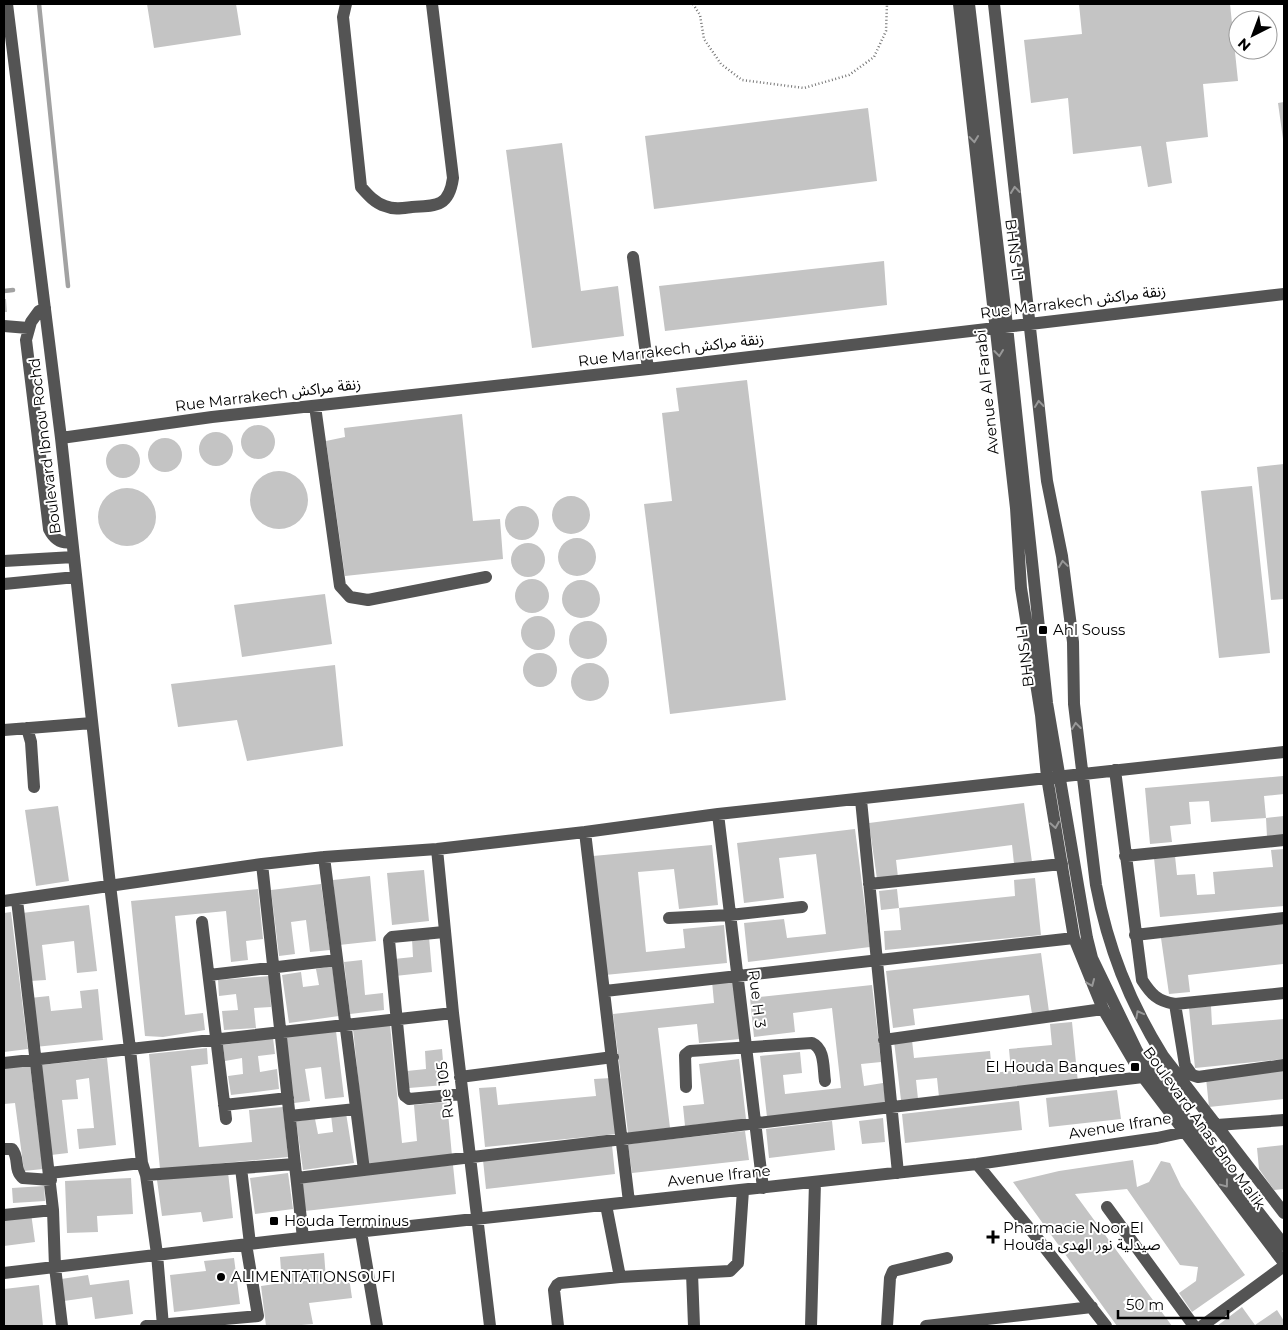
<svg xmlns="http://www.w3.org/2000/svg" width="1288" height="1330" font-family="Montserrat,'Noto Sans Arabic',sans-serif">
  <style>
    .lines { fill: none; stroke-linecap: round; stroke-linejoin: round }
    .stream { stroke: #a2a2a2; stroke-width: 4.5 }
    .building { fill: #c4c4c4 }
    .path { stroke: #767676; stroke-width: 2.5; stroke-dasharray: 1 2.5; stroke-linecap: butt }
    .minor { stroke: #545454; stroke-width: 12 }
    .oneway { stroke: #989898 }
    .poi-dot { fill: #000; stroke: #fff; stroke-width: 2 }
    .labels { text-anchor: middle; stroke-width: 4; stroke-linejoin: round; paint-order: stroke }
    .street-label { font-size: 15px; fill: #000; stroke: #fff }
    .poi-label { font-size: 15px; fill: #000; stroke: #fff; text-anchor: start }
  </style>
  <rect width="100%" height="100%" fill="#fff"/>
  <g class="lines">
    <path class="stream" d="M39,4l29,282
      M4,291l9,-1"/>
  </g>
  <path class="building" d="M147,4h89l5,31 -87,13z
    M1079,4h151l8,77 -35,3 5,53 -42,5 6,41 -24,4 -7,-41 -68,8 -5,-56 -37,5 -7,-63 58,-6z
    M1284,102v37h-1l-5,-36z
    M868,108l9,73 -223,28 -9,-73z
    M562,143l19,148 37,-5 6,50 -92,12 -26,-198z
    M884,261l3,44 -222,26 -6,-45z
    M4,299h2l1,13h-3z
    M747,380l39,320 -116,14 -26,-210 28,-3 -10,-88 17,-2 -3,-23z
    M462,414l11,107 27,-2 3,40 -158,17 -19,-135 19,-4 -1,-9z
    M241 442a17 17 0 1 1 34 0a17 17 0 1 1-34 0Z
    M199 449a17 17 0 1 1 34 0a17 17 0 1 1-34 0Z
    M148 455a17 17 0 1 1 34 0a17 17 0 1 1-34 0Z
    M106 461a17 17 0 1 1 34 0a17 17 0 1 1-34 0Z
    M1284,464v135l-13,1 -14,-133z
    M250 500a29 29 0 1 1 58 0a29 29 0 1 1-58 0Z
    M1252,486l18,167 -51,5 -18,-167z
    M98 517a29 29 0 1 1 58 0a29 29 0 1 1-58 0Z
    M552 515a19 19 0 1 1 38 0a19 19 0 1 1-38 0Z
    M505 523a17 17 0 1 1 34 0a17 17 0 1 1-34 0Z
    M558 557a19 19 0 1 1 38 0a19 19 0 1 1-38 0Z
    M511 560a17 17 0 1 1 34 0a17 17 0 1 1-34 0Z
    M515 596a17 17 0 1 1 34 0a17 17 0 1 1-34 0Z
    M562 599a19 19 0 1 1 38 0a19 19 0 1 1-38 0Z
    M325,594l7,50 -90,13 -8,-52z
    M521 633a17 17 0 1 1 34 0a17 17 0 1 1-34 0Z
    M569 640a19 19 0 1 1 38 0a19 19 0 1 1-38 0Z
    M523 670a17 17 0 1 1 34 0a17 17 0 1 1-34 0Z
    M571 682a19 19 0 1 1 38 0a19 19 0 1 1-38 0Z
    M335,665l8,81 -96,15 -10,-41 -59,7 -7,-43z
    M1283,776l1,18 -20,2 2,22 -55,4 -2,-21 -20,1 2,22 -21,2 2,16 -22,2 -5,-56z
    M1024,803l8,59 -18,2 -2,-19 -116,15 2,17 -21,2 -8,-56z
    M58,806l11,75 -33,5 -11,-76z
    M1284,816v19l-17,2 -1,-19z
    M855,829l15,118 -122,15 -4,-39 40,-4 3,19 39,-4 -10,-80 -37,4 5,40 -40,5 -7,-60z
    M712,845l6,60 -39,4 -5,-40 -36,3 8,80 39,-4 -2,-19 41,-4 3,38 -122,12 -12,-119z
    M1284,849v57l-124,11 -6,-59 21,-2 2,19 18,-1 2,21 18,-1 -2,-22 60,-5 -2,-17z
    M424,870l5,51 -37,4 -5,-52z
    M370,876l6,65 -37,4 -6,-65z
    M1035,878l6,57 -156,15 -1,-19 17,-1 -2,-22 116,-12 -1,-16z
    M321,884l9,66 -20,2 -4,-32 -15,2 4,32 -16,2 -8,-66z
    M258,889l5,50 -17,2 2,19 -17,2 -5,-51 -51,5 10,99 18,-2 2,17 -42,7 -18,-1 -14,-135z
    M897,889l2,19 -18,2 -2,-19z
    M89,905l8,66 -20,2 -3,-32 -32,4 4,35 -16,1 -8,-68z
    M11,912l17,137 -24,3v-139z
    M1284,923v42l-1,-1 -95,11 2,17 -21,2 -8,-56z
    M429,937l3,35 -37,4 -1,-17 19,-2 -1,-18z
    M1041,953l8,59 -17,2 -3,-19 -116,14 2,16 -22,3 -7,-57z
    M362,960l3,35 18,-2 1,17 -34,4 -6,-52z
    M332,966l7,50 -50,7 -7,-48 19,-3 2,15 16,-2 -3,-16z
    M269,976l2,31 -17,1 2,20 -32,2 -2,-19 16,-1 -2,-16 -17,2 -1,-16z
    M733,979l7,60 -41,4 -2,-19 -39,4 12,100 -42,5 -15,-119 101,-11 -2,-22z
    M872,985l9,77 -20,2 3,22 19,-3 3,20 -119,14 -7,-61 40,-4 2,21 -19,2 2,19 56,-6 -9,-80 -39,5 2,19 -41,5 -4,-39z
    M98,989l5,51 -68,7 -5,-49 19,-2 2,15 31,-3 -2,-17z
    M1211,1006l1,19 72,-6v40l-89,9 -6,-60z
    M1072,1022l6,61 -139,14 -2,-19 -21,2 2,19 -17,1 -7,-59 18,-1 2,18 76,-7 2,22 19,-2 -2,-22 43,-4 -2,-21z
    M390,1025l12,118 15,-2 -3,-36 33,-3 5,54 -85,8 -14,-135z
    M336,1031l8,66 -19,2 -4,-32 -16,2 5,32 -16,2 -9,-66z
    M273,1038l2,16 -17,2 2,16 17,-3 2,20 -48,6 -3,-19 15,-2 -1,-16 -17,3 -2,-16z
    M207,1048l1,16 -17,2 8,81 53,-5 -3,-32 34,-3 5,50 -128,12 -11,-115z
    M442,1049l3,36 -36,3 -2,-17 19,-2 -1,-18z
    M107,1058l9,87 -37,4 -2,-20 17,-1 -5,-50 -13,2 2,19 -16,1 6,53 -17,2 -10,-90z
    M739,1059l7,60 -61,7 -2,-20 21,-2 -5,-40z
    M30,1065l13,104 -19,2 -9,-68 -11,1v-36z
    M1284,1069v30l-75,8 -3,-29z
    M611,1078l6,56 -132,13 -6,-59 17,-1 2,18 98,-9 -2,-17z
    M1117,1090l4,29 -72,8 -3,-29z
    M1019,1101l3,29 -117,13 -3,-29z
    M346,1113l8,50 -51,7 -7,-49 19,-2 3,15 15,-2 -2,-17z
    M883,1118l2,24 -23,2 -3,-23z
    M832,1121l3,29 -66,8 -3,-29z
    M745,1131l4,29 -117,13 -4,-29z
    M612,1145l3,29 -129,15 -3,-29z
    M1284,1145v44l-10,1 -15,-21 -2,-21z
    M1133,1160l4,27 12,-5 12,-21 9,2 11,23 64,89 -53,37 -13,-19 17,-12 2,-14 -18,-2 -53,-76 -52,5 97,132h-55l-104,-144 46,-11z
    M453,1165l3,29 -151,17 -4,-29z
    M228,1172l5,46 -30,4 -2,-10 -39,4 -5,-36z
    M288,1173l5,36 -38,5 -5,-36z
    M131,1178l2,36 -36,2 1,16 -31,1 -2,-52z
    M44,1186l1,15 -32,2 -1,-15z
    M31,1213l4,29 -31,4v-30z
    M324,1253l2,26 23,-2 3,21 -43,5 4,21 -23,2h-24l-5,-40 21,-3 -2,-26z
    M234,1258l6,46 -66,8 -4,-37 36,-4 -2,-10z
    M88,1275l2,10 39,-5 4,34 -38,5 -3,-22 -28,4 -3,-22z
    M39,1285l4,41h-39v-37z
    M1242,1307l13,18 22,-15 7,11v5h-67z"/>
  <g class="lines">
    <path class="path" d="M693,4l7,11 4,24 17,25 21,16 62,8 45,-13 25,-18 12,-26 1,-27"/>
    <path class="minor" d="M7,4l54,434 49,447 20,164 12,114 4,12 11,79 6,72
      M346,4l-3,13 18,170c7,8 14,16 24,19 9,4 18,2 27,1 24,-1 37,0 41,-29l-21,-174
      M959,4l57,504 5,80 20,127 6,62 27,161 29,71 40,68 141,186
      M969,4l37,313 41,386 40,235 5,20 45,93 10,17 137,177
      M994,4l53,477 15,75 11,86 1,62 22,181c12,63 33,116 67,171l121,157
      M633,257l15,112
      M45,308l-6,3 -8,11 -5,18 23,189c5,10 12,15 23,13
      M4,326l24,2
      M315,406l25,180 10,11 18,3 118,-23
      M61,438l151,-21 436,-48 636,-75
      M4,561l70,-4
      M4,584l72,-7
      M27,728l4,14 3,45
      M4,730l88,-7
      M1115,770l27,210c9,14 15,21 33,24
      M861,800l37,373
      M718,814l45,374
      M585,832l44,370
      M437,849l16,164 37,313
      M1125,856l159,-16
      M324,857l40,313
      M262,864l41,374
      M869,884l193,-20
      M17,900l36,310
      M4,901l258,-37 62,-7 113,-8 148,-17 133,-18 566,-62
      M669,918l61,-3 72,-8
      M202,922l24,197
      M444,932l-52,5 -3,3 15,154 1,2 4,3 53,-5
      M1135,935l149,-17
      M209,975l128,-15
      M605,991l469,-53
      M1284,993l-109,11 10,61 7,10 6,2 86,-12
      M884,1040l219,-31
      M4,1063l449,-50
      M460,1077l153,-20
      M686,1087l-1,-32 5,-4 122,-8c13,6 11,24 13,38
      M224,1105l64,-7
      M290,1116l66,-7
      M4,1149h8c8,9 1,21 11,29l28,2
      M977,1164l57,70 72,92
      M241,1168l9,76
      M49,1173l93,-10
      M146,1175l149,-11
      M297,1178l846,-101
      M606,1205l14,72
      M1107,1207l87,119
      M4,1215l49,-5 2,57 7,59
      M361,1232l16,94
      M4,1273l270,-32 703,-77 180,-26 60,-13 67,-5
      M692,1273l38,-2 8,-8 5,-73
      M146,1326l112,-10 -12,-72
      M558,1326l-4,-36 3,-5 3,-2 60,-6 72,-4 2,53
      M811,1326l4,-144
      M887,1326l3,-48 3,-7 54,-13
      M926,1326l166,-19
      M1202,1326l82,-60"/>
  </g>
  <defs><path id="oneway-chevron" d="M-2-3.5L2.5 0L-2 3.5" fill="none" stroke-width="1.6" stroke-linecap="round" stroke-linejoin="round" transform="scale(1.25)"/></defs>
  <g class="oneway">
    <use href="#oneway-chevron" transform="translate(974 139) rotate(84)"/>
    <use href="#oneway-chevron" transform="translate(1015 190) rotate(-96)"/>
    <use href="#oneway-chevron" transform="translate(999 353) rotate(83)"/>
    <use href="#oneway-chevron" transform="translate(1039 404) rotate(-96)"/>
    <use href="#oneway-chevron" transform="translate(1063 564) rotate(-98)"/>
    <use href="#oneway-chevron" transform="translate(1076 726) rotate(-97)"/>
    <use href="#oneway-chevron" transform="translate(1055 825) rotate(80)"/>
    <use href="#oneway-chevron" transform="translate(1091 983) rotate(67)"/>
    <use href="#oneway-chevron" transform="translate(1139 1014) rotate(-118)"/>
    <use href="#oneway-chevron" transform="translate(1225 1184) rotate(53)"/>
  </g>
  <g class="poi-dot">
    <rect x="1038" y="625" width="10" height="10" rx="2.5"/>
    <rect x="1130" y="1062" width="10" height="10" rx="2.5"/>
    <rect x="269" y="1216" width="10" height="10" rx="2.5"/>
    <path d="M990.5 1229.5h5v5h5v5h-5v5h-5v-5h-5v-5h5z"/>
    <circle cx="221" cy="1277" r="5"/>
  </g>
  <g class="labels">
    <g class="street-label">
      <text transform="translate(1014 250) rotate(83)" y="5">BHNS L1</text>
      <text transform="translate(1073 302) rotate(-7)" y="5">Rue Marrakech زنقة مراكش</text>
      <text transform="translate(671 350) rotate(-7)" y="5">Rue Marrakech زنقة مراكش</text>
      <text transform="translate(987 392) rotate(-96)" y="5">Avenue Al Farabi</text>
      <text transform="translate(268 395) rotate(-7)" y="5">Rue Marrakech زنقة مراكش</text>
      <text transform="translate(45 446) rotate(-97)" y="5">Boulevard Ibnou Rochd</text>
      <text transform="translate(1025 656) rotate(-97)" y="5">BHNS L1</text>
      <text transform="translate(757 999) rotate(83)" y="5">Rue H 3</text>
      <text transform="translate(445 1090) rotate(-97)" y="5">Rue 105</text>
      <text transform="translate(1120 1126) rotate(-9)" y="5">Avenue Ifrane</text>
      <text transform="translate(1204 1128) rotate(54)" y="5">Boulevard Anas Bno Malik</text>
      <text transform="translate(719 1176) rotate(-6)" y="5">Avenue Ifrane</text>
    </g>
    <g class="poi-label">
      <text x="1053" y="635">Ahl Souss</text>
      <text x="1125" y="1072" text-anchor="end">El Houda Banques</text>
      <text x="284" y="1226">Houda Terminus</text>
      <text x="1003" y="1233">Pharmacie Noor El<tspan x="1003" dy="17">Houda صيدلية نور الهدى</tspan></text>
      <text x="231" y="1282">ALIMENTATIONSOUFI</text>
    </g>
  </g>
  <rect width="1288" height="1330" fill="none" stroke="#000000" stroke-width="10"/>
  <g transform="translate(1253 35) rotate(222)"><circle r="24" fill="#ffffff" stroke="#999999"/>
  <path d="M0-4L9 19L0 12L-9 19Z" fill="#000000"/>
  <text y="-8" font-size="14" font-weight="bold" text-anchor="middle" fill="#000000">N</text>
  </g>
  <path d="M1118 1310v8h110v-8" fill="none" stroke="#000000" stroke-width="2.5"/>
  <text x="1126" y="1310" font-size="15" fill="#000000" stroke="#ffffff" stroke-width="4" paint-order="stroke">50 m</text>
</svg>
